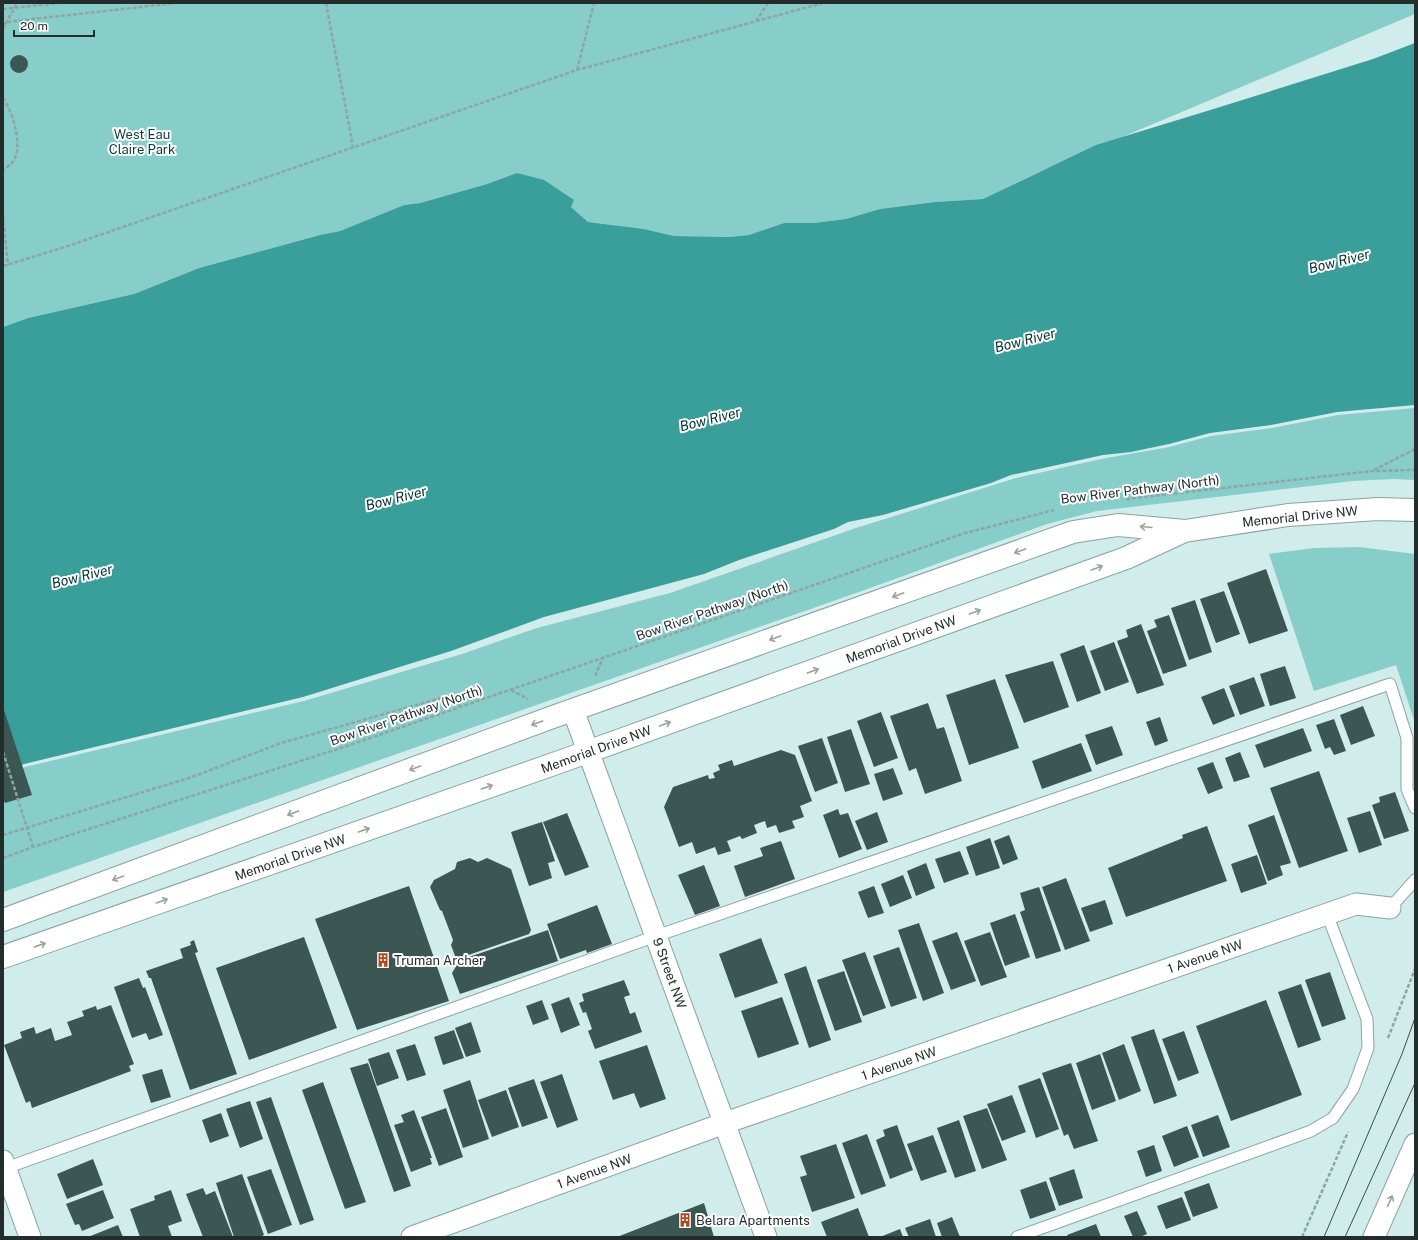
<svg xmlns="http://www.w3.org/2000/svg" width="1418" height="1240" font-family="'Public Sans',sans-serif">
  <style>
    .green { fill: #87cdc9 }
    .water { fill: #3a9e9a }
    .building { fill: #3c5654 }
    .lines { fill: none; stroke-linecap: round; stroke-linejoin: round }
    .service-casing { stroke: #88a3a1; stroke-width: 13 }
    .minor-casing { stroke: #88a3a1; stroke-width: 23 }
    .secondary-casing { stroke: #88a3a1; stroke-width: 24 }
    .path { stroke: #8fa5a4; stroke-width: 2.5; stroke-dasharray: 4 2; stroke-linecap: butt }
    .service { stroke: #fff; stroke-width: 11 }
    .minor { stroke: #fff; stroke-width: 21 }
    .secondary { stroke: #fff; stroke-width: 22 }
    .tram { stroke: #3e4c4a; stroke-width: 1 }
    .oneway { stroke: #9ca0a0 }
    .labels { text-anchor: middle; stroke-width: 4; stroke-linejoin: round; paint-order: stroke }
    .park-label { font-size: 13px; fill: #0c3b39; stroke: #fff }
    .street-label { font-size: 13px; fill: #222d2c; stroke: #fff }
    .poi-label { font-size: 13px; fill: #222d2c; stroke: #fff; text-anchor: start }
    .water-label { font-size: 14px; font-style: italic; fill: #013230; stroke: #fff }
  </style>
  <rect width="100%" height="100%" fill="#d0edeb"/>
  <path class="green" d="M3,3h1412v11l-376,158 -56,27 -48,3 -55,7 -34,10 -32,4h-30l-35,12 -20,2 -55,-1 -30,-7 -56,-7 -17,-15 -54,-34 -30,11 -67,19 -16,2 -64,26 -20,4 -121,33 -65,26 -106,24 -25,9z
    M1415,408v72l-22,-1 -40,2 -256,30 -50,13 -188,68 -856,300v-114l22,-11 279,-66 158,-47 75,-26 133,-35 186,-65 160,-50 85,-19 68,-12 42,-11 61,-8 66,-13z
    M1359,547l56,7v169l-19,-58 -82,26 -45,-137 45,-6z"/>
  <path class="water" d="M1415,43v362l-78,7 -66,13 -61,8 -41,11 -38,8 -28,3 -92,20 -20,8 -108,32 -35,7 -14,7 -95,31 -35,14 -160,43 -93,34 -148,46 -279,67 -21,9v-446l25,-9 106,-24 65,-26 121,-33 20,-4 64,-26 16,-2 67,-19 30,-11 27,7 30,20 -3,7 17,15 56,7 30,7 55,1 20,-2 35,-12h30l32,-4 34,-10 55,-7 48,-3 113,-54 124,-38 153,-48z"/>
  <path class="building" d="M10 64a9 9 0 1 1 18 0a9 9 0 1 1-18 0Z
    M1266,569l22,62 -39,13 -22,-61z
    M1224,591l16,43 -24,9 -16,-44z
    M1195,600l17,52 -23,8 -18,-52z
    M1169,615l18,51 -24,8 -16,-43 10,-4 -3,-7z
    M1141,624l23,61 -27,9 -20,-53 11,-4 -2,-7z
    M1114,642l15,40 -24,9 -15,-40z
    M1084,645l17,48 -24,9 -17,-48z
    M1053,661l16,46 -45,16 -19,-48z
    M1285,666l11,32 -26,8 -10,-32z
    M1254,677l11,29 -25,9 -11,-29z
    M995,679l24,69 -50,17 -23,-70z
    M1224,688l11,28 -22,9 -12,-28z
    M928,703l9,26 7,-2 18,54 -37,13 -9,-26 -7,3 -19,-55z
    M1363,706l12,30 -24,9 -11,-30z
    M3,707l29,88 -27,8 -2,-4z
    M881,712l17,46 -24,9 -17,-46z
    M1160,717l8,24 -13,5 -9,-24z
    M1334,719l12,32 -12,4 -4,-8 -5,2 -9,-24z
    M1112,726l11,29 -27,10 -11,-30z
    M1303,728l9,23 -48,17 -9,-23z
    M851,729l19,55 -25,8 -18,-55z
    M822,738l16,45 -23,9 -17,-46z
    M1081,743l11,28 -50,18 -10,-28z
    M781,750l14,5 17,46 -12,5 4,11 -12,4 3,7 -16,5 -3,-8 -9,3 -2,-7 -11,4 3,8 -15,6 -2,-3 -13,5 4,10 -13,4 -3,-8 -19,7 -4,-12 -13,5 -15,-40 9,-20 35,-12 1,4 6,-1 -2,-5 7,-3 -2,-5 14,-5 2,6z
    M1240,752l10,25 -16,5 -9,-24z
    M1213,762l10,26 -15,6 -11,-26z
    M893,768l10,26 -20,7 -9,-27z
    M1319,771l29,80 -49,17 -29,-80z
    M1395,792l14,39 -25,8 -12,-34 8,-3 -1,-5z
    M838,809l2,6 8,-2 14,36 -23,9 -16,-43z
    M1370,811l12,34 -23,8 -12,-35z
    M877,812l11,30 -21,8 -12,-29z
    M567,813l22,54 -24,9 -22,-54z
    M1274,815l17,48 -11,3 3,9 -15,6 -20,-56z
    M542,822l13,39 -7,2 4,15 -23,8 -18,-54z
    M1207,826l20,55 -101,36 -18,-49 75,-30 -1,-3z
    M1009,835l9,24 -15,6 -9,-24z
    M990,838l10,30 -24,8 -10,-29z
    M781,841l14,38 -50,18 -11,-31 29,-10 -3,-8z
    M960,851l9,23 -25,9 -9,-24z
    M1257,855l10,29 -26,9 -10,-29z
    M470,858l8,4 9,-4 24,11 20,61 -2,4 -69,24 -5,-2 -4,-11 2,-5 -11,-29 -2,-1 -10,-23 4,-7 21,-11 2,-7z
    M926,863l9,25 -19,8 -9,-25z
    M704,865l16,41 -25,9 -17,-40z
    M903,875l9,23 -22,9 -9,-23z
    M1066,878l24,63 -25,9 -23,-63z
    M409,886l40,115 -92,29 -42,-111z
    M874,886l10,27 -16,5 -10,-26z
    M1039,887l22,64 -25,8 -16,-47 5,-2 -5,-17z
    M1105,900l8,24 -23,8 -9,-24z
    M597,905l15,39 -25,9 -1,-3 -26,9 -13,-35z
    M1015,914l15,43 -25,9 -15,-43z
    M919,923l25,70 -21,8 -25,-71z
    M548,930l10,31 -98,33 -8,-21 8,-13z
    M957,932l19,49 -25,9 -19,-49z
    M990,932l17,45 -26,9 -17,-45z
    M304,937l33,91 -88,32 -33,-92z
    M761,938l17,45 -43,15 -16,-44z
    M194,940l4,12 -3,1 42,121 -47,16 -39,-112h-2l-3,-7 37,-13 -3,-9 11,-4 -1,-3z
    M899,947l18,51 -26,9 -18,-51z
    M865,952l21,56 -23,8 -21,-56z
    M806,966l25,74 -22,8 -25,-74z
    M844,971l18,51 -27,9 -18,-51z
    M1330,972l16,47 -24,8 -17,-47z
    M139,978l4,10 2,-1 18,48 -14,5 -3,-7 -14,5 -18,-51z
    M624,980l6,15 -6,2 6,17 5,-2 7,20 -47,17 -7,-18 4,-2 -6,-17 -3,1 -4,-10 5,-2 -2,-7z
    M1301,984l20,56 -23,8 -20,-56z
    M569,997l11,28 -19,8 -10,-29z
    M782,997l17,47 -41,14 -17,-47z
    M542,1000l7,19 -16,6 -7,-19z
    M1266,1000l36,95 -71,26 -35,-95z
    M111,1005l23,59 -5,2 2,5 -99,37 -2,-7 -4,2 -22,-58 18,-7 -2,-6 14,-5 2,7 15,-6 4,13 17,-6 -5,-13 17,-6 -2,-5 14,-5 1,4z
    M471,1022l10,30 -15,5 -11,-29z
    M1154,1029l23,67 -23,8 -23,-67z
    M454,1030l10,28 -21,7 -9,-28z
    M1184,1031l15,42 -21,8 -16,-42z
    M415,1044l11,31 -19,6 -11,-31z
    M1124,1044l17,47 -22,9 -17,-47z
    M647,1045l19,54 -26,9 -6,-15 -21,7 -14,-39z
    M389,1052l10,26 -22,8 -9,-27z
    M1100,1054l16,47 -24,9 -16,-47z
    M368,1063l43,123 -17,6 -44,-124z
    M1071,1063l27,78 -24,8 -6,-15 -4,2 -22,-63z
    M162,1069l9,28 -20,6 -9,-28z
    M562,1074l16,46 -21,8 -17,-46z
    M1040,1078l19,51 -23,9 -18,-52z
    M534,1079l14,39 -26,9 -14,-39z
    M470,1080l19,59 -26,9 -20,-58z
    M323,1082l43,120 -21,7 -43,-119z
    M506,1090l13,37 -27,10 -14,-37z
    M1012,1095l14,37 -24,9 -15,-37z
    M271,1097l43,123 -14,5 -44,-123z
    M250,1101l13,38 -23,9 -14,-39z
    M446,1108l17,49 -24,9 -18,-49z
    M987,1108l20,52 -25,9 -19,-53z
    M414,1110l18,48h-2l2,6 -21,8 -17,-47 10,-3 -3,-7z
    M221,1113l8,23 -19,7 -8,-23z
    M1218,1115l12,32 -27,10 -12,-32z
    M959,1120l17,51 -21,7 -18,-50z
    M897,1125l16,45 -23,9 -14,-39 9,-4 -2,-6z
    M1187,1126l12,31 -25,10 -12,-31z
    M867,1134l19,52 -25,9 -19,-52z
    M933,1135l14,37 -26,9 -14,-37z
    M836,1144l19,54 -43,14 -12,-35 7,-2 -7,-19z
    M1154,1145l8,26 -16,6 -9,-26z
    M93,1159l10,26 -36,14 -10,-25z
    M271,1169l21,56 -24,9 -21,-57z
    M1074,1169l9,29 -24,8 -10,-28z
    M242,1174l22,61 -5,2h-25l-18,-54z
    M1046,1181l10,29 -26,9 -10,-29z
    M1209,1183l9,25 -25,9 -9,-25z
    M203,1188l3,7 9,-4 18,46h-30l-17,-43z
    M103,1190l11,28 -32,13 -3,-7 -4,1 -9,-21z
    M171,1190l11,31 -14,5 4,11h-32l-10,-28 25,-9 -1,-4z
    M1182,1197l9,23 -25,9 -9,-23z
    M704,1203l10,34h-97z
    M858,1208l11,29h-42l-6,-15z
    M1137,1211l10,23 -7,3h-7l-9,-21z
    M952,1217l8,20h-18l-5,-14z
    M930,1219l6,18h-27l-4,-9z
    M1096,1224l5,13h-33l-1,-2z
    M118,1225l5,12h-35z
    M900,1229l3,8h-23z"/>
  <g class="lines">
    <defs>
      <path id="service" d="M1390,908l25,-28
        M3,1169l653,-233 734,-252 17,54v51l8,19
        M1017,1237l294,-106 22,-13 20,-29 15,-41 -1,-29 -40,-105"/>
      <path id="minor" d="M573,710l193,527
        M3,1161l27,76
        M412,1237l313,-114 631,-219 34,4
        M1374,1237l41,-93"/>
      <path id="secondary" d="M3,920l547,-202 523,-186 45,-7 67,6 103,-16 90,-6 37,1
        M3,957l562,-197 561,-202 58,-27"/>
    </defs>
    <use href="#service" class="service-casing"/>
    <use href="#minor" class="minor-casing"/>
    <use href="#secondary" class="secondary-casing"/>
    <path class="path" d="M326,3l27,144
      M3,9l57,-6
      M756,21l12,-18
      M3,26l4,-4 169,-19
      M3,29l14,-26
      M577,70l17,-67
      M3,98c10,15 22,51 8,66 -2,2 -6,4 -8,6
      M3,216l5,49
      M3,266l65,-20 509,-176 246,-67
      M1374,470l41,-21
      M1126,499l246,-28 43,-1
      M595,676l8,-18
      M511,690l17,9
      M3,752l30,95
      M3,835l189,-58 89,-34 167,-47 12,10
      M3,858l30,-11 314,-101 615,-212 92,-24
      M1388,1038l27,-69
      M1302,1237l46,-105"/>
    <use href="#service" class="service"/>
    <use href="#minor" class="minor"/>
    <use href="#secondary" class="secondary"/>
    <path class="tram" d="M1324,1237l78,-183 13,-36
      M1345,1237l70,-154"/>
  </g>
  <defs><path id="oneway-shaft" d="M-6 0H5M1.5-3L5.5 0L1.5 3" fill="none" stroke-width="1.6" stroke-linecap="round" stroke-linejoin="round"/></defs>
  <g class="oneway">
    <use href="#oneway-shaft" transform="translate(1146 527) rotate(-175)"/>
    <use href="#oneway-shaft" transform="translate(1020 551) rotate(160)"/>
    <use href="#oneway-shaft" transform="translate(1097 568) rotate(-20)"/>
    <use href="#oneway-shaft" transform="translate(898 595) rotate(160)"/>
    <use href="#oneway-shaft" transform="translate(975 612) rotate(-20)"/>
    <use href="#oneway-shaft" transform="translate(775 638) rotate(160)"/>
    <use href="#oneway-shaft" transform="translate(813 671) rotate(-20)"/>
    <use href="#oneway-shaft" transform="translate(537 723) rotate(160)"/>
    <use href="#oneway-shaft" transform="translate(665 724) rotate(-20)"/>
    <use href="#oneway-shaft" transform="translate(415 768) rotate(160)"/>
    <use href="#oneway-shaft" transform="translate(487 787) rotate(-19)"/>
    <use href="#oneway-shaft" transform="translate(293 813) rotate(160)"/>
    <use href="#oneway-shaft" transform="translate(364 830) rotate(-19)"/>
    <use href="#oneway-shaft" transform="translate(118 878) rotate(160)"/>
    <use href="#oneway-shaft" transform="translate(162 901) rotate(-19)"/>
    <use href="#oneway-shaft" transform="translate(40 945) rotate(-19)"/>
    <use href="#oneway-shaft" transform="translate(1390 1201) rotate(-66)"/>
  </g>
  <defs>
    <symbol id="building-bare" viewBox="-9 -9 18 18"><path d="M-4-6H4V6H1V3H-1V6H-4ZM-2.5-4.3h1.7v1.8h-1.7ZM.8-4.3h1.7v1.8H.8ZM-2.5-1h1.7V.8h-1.7ZM.8-1h1.7V.8H.8Z" fill="#ae481d" stroke="#fff" stroke-width="2.5" paint-order="stroke"/></symbol>
  </defs>
  <g fill-rule="evenodd">
    <use href="#building-bare" x="373" y="950" width="20" height="20"/>
    <use href="#building-bare" x="675" y="1210" width="20" height="20"/>
  </g>
  <g class="labels">
    <g class="park-label">
      <text x="142" y="139">West Eau<tspan x="142" dy="15">Claire Park</tspan></text>
    </g>
    <g class="street-label">
      <text transform="translate(1140 489) rotate(-7)" y="5">Bow River Pathway (North)</text>
      <text transform="translate(1300 516) rotate(-6)" y="5">Memorial Drive NW</text>
      <text transform="translate(712 610) rotate(-19)" y="5">Bow River Pathway (North)</text>
      <text transform="translate(901 639) rotate(-20)" y="5">Memorial Drive NW</text>
      <text transform="translate(406 715) rotate(-19)" y="5">Bow River Pathway (North)</text>
      <text transform="translate(596 749) rotate(-20)" y="5">Memorial Drive NW</text>
      <text transform="translate(290 857) rotate(-19)" y="5">Memorial Drive NW</text>
      <text transform="translate(1205 956) rotate(-19)" y="5">1 Avenue NW</text>
      <text transform="translate(670 973) rotate(70)" y="5">9 Street NW</text>
      <text transform="translate(899 1063) rotate(-19)" y="5">1 Avenue NW</text>
      <text transform="translate(594 1171) rotate(-20)" y="5">1 Avenue NW</text>
    </g>
    <g class="poi-label">
      <text x="394" y="965">Truman Archer</text>
      <text x="696" y="1225">Belara Apartments</text>
    </g>
    <g class="water-label">
      <text transform="translate(1339 261) rotate(-14)" y="5">Bow River</text>
      <text transform="translate(1025 340) rotate(-14)" y="5">Bow River</text>
      <text transform="translate(710 419) rotate(-14)" y="5">Bow River</text>
      <text transform="translate(396 498) rotate(-14)" y="5">Bow River</text>
      <text transform="translate(82 576) rotate(-14)" y="5">Bow River</text>
    </g>
  </g>
  <rect width="1418" height="1240" fill="none" stroke="#222d2c" stroke-width="8"/>
  <path d="M14 30v6h80v-6" fill="none" stroke="#222d2c" stroke-width="2"/>
  <text x="20" y="30" font-size="12" fill="#222d2c" stroke="#ffffff" stroke-width="3" paint-order="stroke">20 m</text>
</svg>
